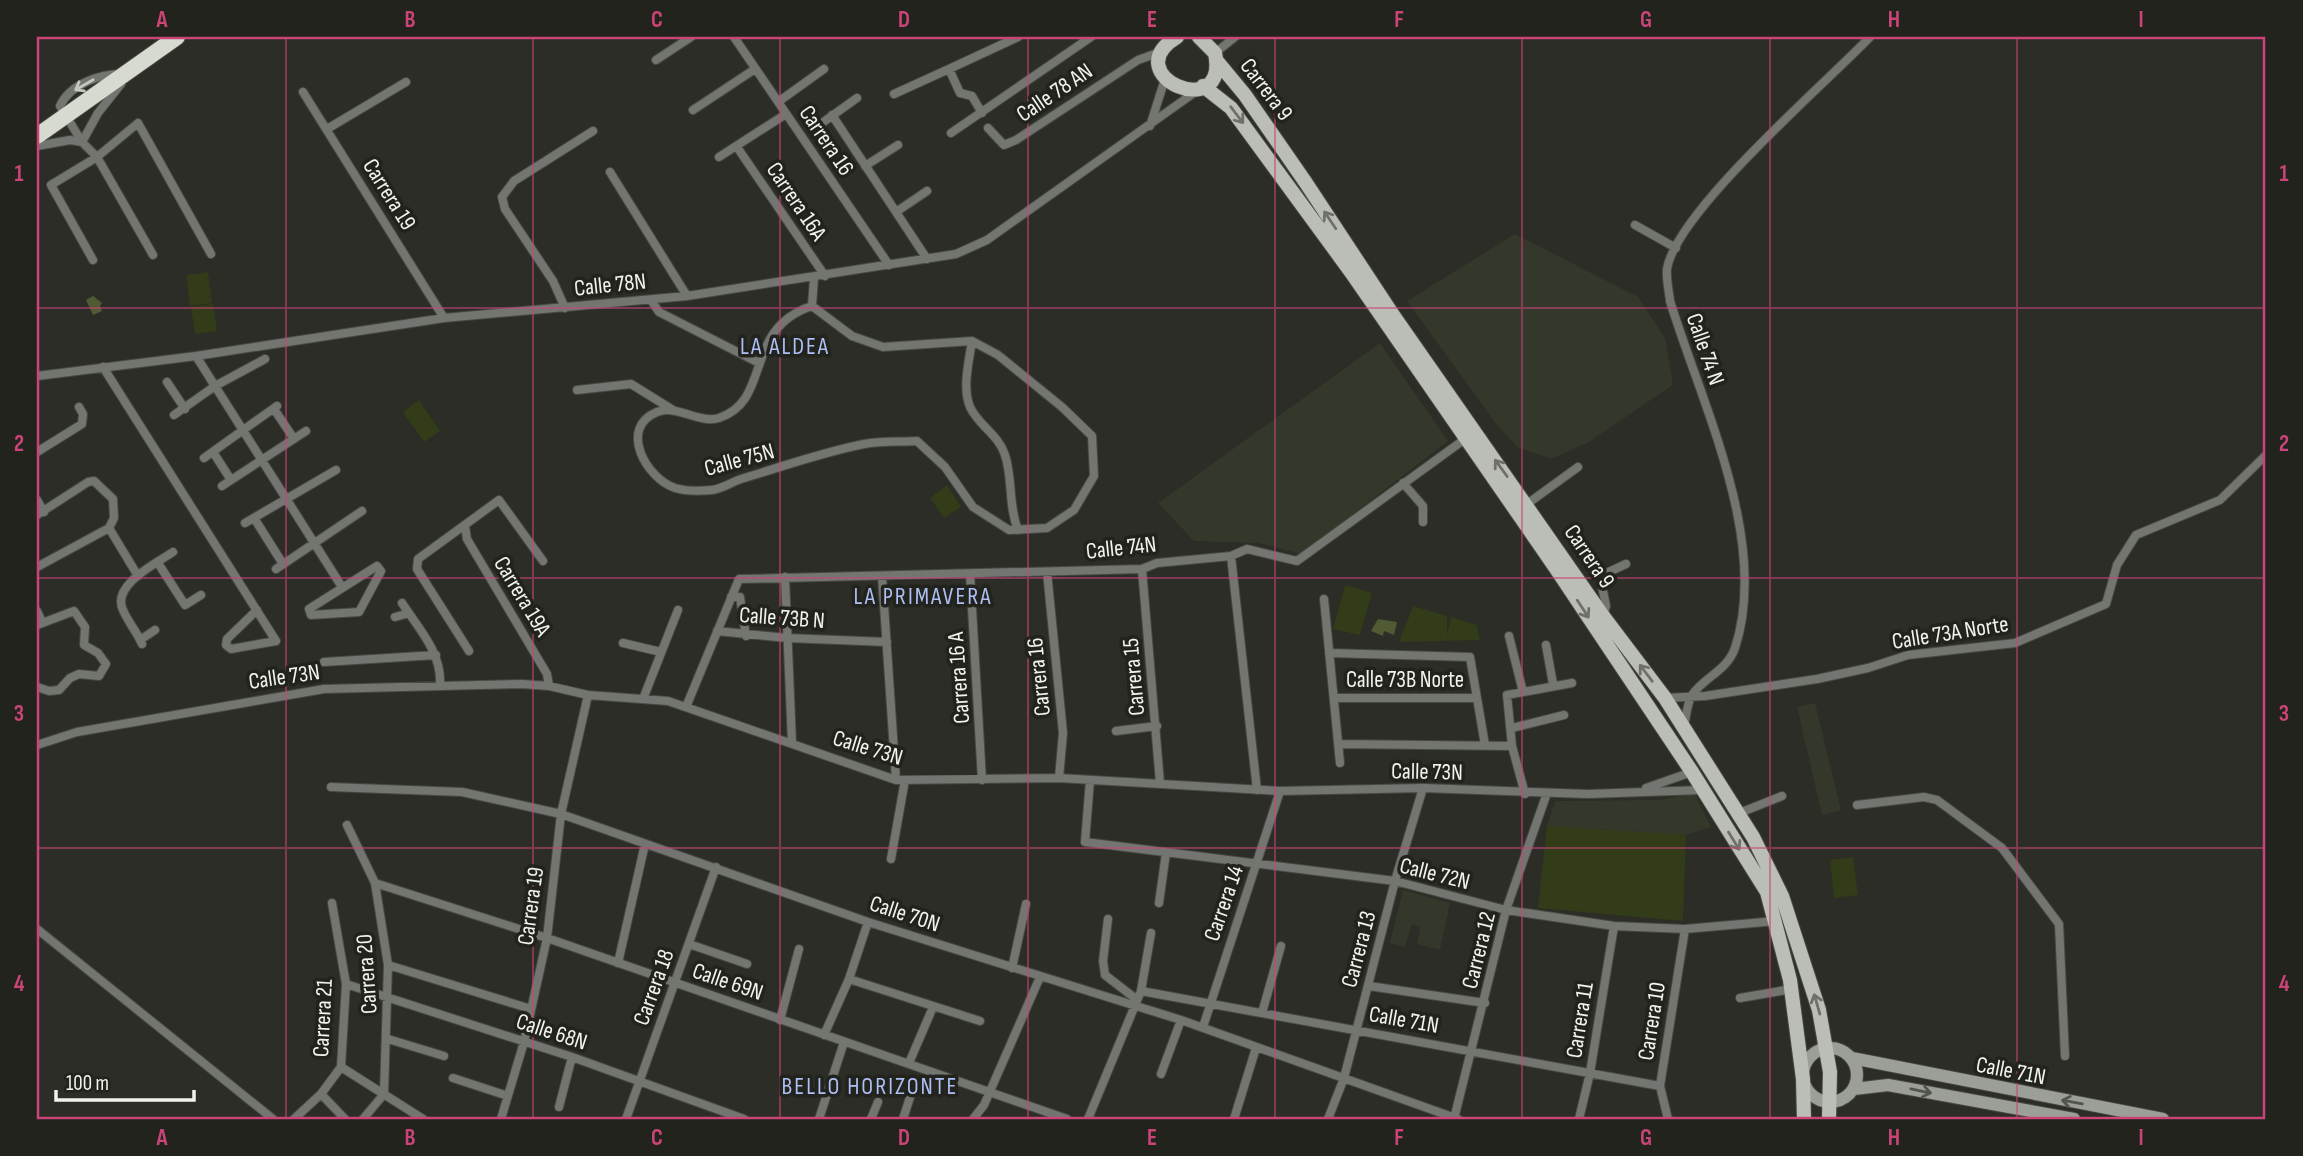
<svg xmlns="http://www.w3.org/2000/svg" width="2303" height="1156" font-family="'Sofia Sans Condensed',sans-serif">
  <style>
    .built { fill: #34382a }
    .green { fill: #333c18 }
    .water { fill: #505b33 }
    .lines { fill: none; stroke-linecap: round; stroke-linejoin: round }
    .street-casing { stroke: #474942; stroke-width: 10 }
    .secondary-casing { stroke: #474942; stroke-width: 14 }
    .primary-casing { stroke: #474942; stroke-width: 16 }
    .highway-casing { stroke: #474942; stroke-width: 18 }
    .street { stroke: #737571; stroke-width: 8 }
    .secondary { stroke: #9c9e98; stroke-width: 12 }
    .primary { stroke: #bbbeb6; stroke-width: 14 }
    .highway { stroke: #d7dad1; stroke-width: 16 }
    .oneway { stroke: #c5c7c2 }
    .oneway2 { stroke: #6e7069 }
    .oneway3 { stroke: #52544e }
    .grid { fill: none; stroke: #cb4478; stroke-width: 2; stroke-opacity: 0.55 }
    .labels { text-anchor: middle; stroke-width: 7; stroke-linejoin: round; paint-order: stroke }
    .street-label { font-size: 23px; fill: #f1f3ee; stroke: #21231c }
    .neighbourhood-label { font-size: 24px; letter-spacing: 2px; fill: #aebff6; stroke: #21231c }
    .neatline { fill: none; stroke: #cb4478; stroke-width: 2.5 }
    .grid-label { font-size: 23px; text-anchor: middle; font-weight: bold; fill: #cb4478 }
  </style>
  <rect width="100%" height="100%" fill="#2b2d26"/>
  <path class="built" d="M1515,234l123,63 27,41 8,47 -86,58 -36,16 -34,-12 -23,-26 -87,-120z
    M1380,343l68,98 -147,113 -42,-11 -65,-2 -36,-38z
    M1815,703l26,107 -19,5 -25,-108z
    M1694,792l17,35 -25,8 -139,-9 8,-25 106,-1z
    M1403,890l47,13 -10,47 -23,-6 3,-17 -8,-3 -7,23 -15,-4z"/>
  <path class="green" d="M208,272l4,31 -22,3 -4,-31z
    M213,304l4,27 -22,3 -4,-27z
    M419,400l21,31 -16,11 -21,-30z
    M947,485l14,22 -17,11 -14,-20z
    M1345,585l27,8 -12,42 -27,-6z
    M1413,606l34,10v20l4,-19 26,8 3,15 -81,2z
    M1547,826l139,9 -3,86 -145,-13z
    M1853,857l5,38 -24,3 -4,-38z"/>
  <path class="water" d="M93,296l9,7 -2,3 2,5 -9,4 -7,-15z
    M1378,619l19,3 -3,13 -10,-4 -1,5 -12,-5z"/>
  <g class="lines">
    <defs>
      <path id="street" d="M734,37l155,228
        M1215,53l20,-16
        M656,60l35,-23
        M949,69l69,-32
        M122,74c-22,0 -52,10 -62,32l22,36 15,15 56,98
        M303,92l141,226
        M894,94l55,-25 11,24 12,3 10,17
        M778,102l46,-33
        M693,110l62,-41
        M832,115l95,144
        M1150,126l15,-47
        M815,128l42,-30
        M988,128l16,17 12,-5 122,-80 25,-9
        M327,129l79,-47
        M951,133l140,-96
        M82,142l16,-29 23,-29
        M37,146l33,-6 12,2
        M737,147l88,129
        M719,157l67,-43
        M865,166l33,-21
        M610,172l77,124
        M896,212l31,-21
        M1635,225l41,23
        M93,260l-42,-75 46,-28 41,-34 73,131
        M651,300l8,12 100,51
        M812,306l40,30 31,11 89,-6 26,14 64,52 30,29 2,40 -20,34 -27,18 -38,2 -36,-23 -28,-40 -28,-26c-17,1 -36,0 -53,3 -41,8 -83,23 -123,35 -9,3 -19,10 -29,11 -11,1 -27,1 -37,-2 -29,-10 -57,-60 -18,-76 20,-8 41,12 62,6 54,-18 23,-89 93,-112l2,-28
        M565,308l-12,-27 -48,-72 -3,-12 12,-16 79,-50
        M972,341c-3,20 -10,47 -2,66 8,18 29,28 35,48 8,24 3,50 13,75
        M196,356l146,231
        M103,367l173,274 -45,8 -5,-4 1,-6 30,-29
        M37,376l159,-20 248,-38 243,-22 269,-42 31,-14 211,-150
        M167,382l18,27
        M577,390l54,-6 42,26
        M274,409l20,30
        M174,415l41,-29 50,-27
        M37,452l45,-28 1,-10 -4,-7
        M213,452l18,28
        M204,458l73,-52
        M1403,483l20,23v16
        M222,486l84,-55
        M37,500l7,12
        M1527,504l51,-37
        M37,515l51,-33 6,-1 19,18 1,19 -5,10 -72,39
        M254,518l29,46
        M245,523l91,-53
        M465,526l2,13 80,135 2,12
        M109,528l29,48
        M1231,556l26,234
        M158,563l27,42 16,-10
        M377,566l4,5 -22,41 -48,3 -2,-6z
        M276,569l86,-58
        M1142,569l18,214
        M1047,572l16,161 -4,45
        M970,574l12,206
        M882,576l14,204
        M785,577l7,166
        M731,597h9l6,39
        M1324,599l16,164
        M402,603c17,26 40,50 38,82
        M37,611l5,11
        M1603,616l3,-10 -6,-30 26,-12
        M395,617l14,-4
        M37,625l37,-14 11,16 -1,18 14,8 8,11 -7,12 -20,-2 -9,4 -11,12 -10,1 -12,-4
        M717,631l70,7 100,4
        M1509,636l14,56
        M140,640l15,-10
        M623,643l38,9
        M142,644c-5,-12 -14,-22 -19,-34 -12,-25 34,-47 50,-58
        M1546,645l7,39
        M469,651l-52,-82 1,-10 81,-59 44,61
        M1329,653l141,4 15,88
        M324,662l112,-7
        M1334,698h143
        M1665,698l40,-2 112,-17 51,-11 40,-13 107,-12 91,-39 11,-39 19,-30 84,-35 46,-45
        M643,699l35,-89
        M686,707l53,-128 403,-10 15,-6 74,-7 16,-7 50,12 168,-122
        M1684,726c2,-8 3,-23 8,-31 12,-18 35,-24 43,-47 35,-107 -33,-243 -65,-347 -1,-10 -4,-22 -3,-32 9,-57 158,-185 203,-232
        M1512,728l52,-13
        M1116,731l41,-5
        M1338,744l174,2
        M37,745l40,-13 247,-43 198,-5 27,2 39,9 80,6 228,79 163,-2 221,13 143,-3 165,6 114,-4
        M1090,780l-5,62 310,39 111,29 108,16 71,3 91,-8
        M331,787l131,5 99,22 307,108 313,98 277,99
        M1646,788l46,-16
        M1525,794l-13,-48 -5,-51 65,-12
        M1857,805l67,-8 13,3 65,48 57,76 6,132
        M1737,814l45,-18
        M347,825l28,58 13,82 -4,129 -21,25
        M891,859l14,-79
        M375,883l172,55 520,181
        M1159,903l7,-50
        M1108,919l-5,42 2,14 31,24
        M37,929l236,190
        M689,944l58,20
        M618,963l27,-119
        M388,965l143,44
        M1012,968l14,-64
        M849,979l131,42
        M346,984l226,73 172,62
        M1369,986l116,17
        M1141,991l519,95
        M1740,998l52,-9
        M1262,1013l19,-67
        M780,1020l19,-71
        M1203,1027l77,-236
        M824,1035l25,-56 19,-57
        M388,1039l56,17
        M909,1063l24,-56
        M341,1067l82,52
        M1161,1074l20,-54
        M453,1078l55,18
        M321,1094l24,25
        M559,1107l13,-50
        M294,1119l27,-25 20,-27 5,-83 -14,-81
        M501,1119l23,-77 23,-104 14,-124 27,-119
        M626,1119l90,-252
        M819,1119l25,-77
        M871,1119l7,-17
        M903,1119l10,-31
        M973,1119l11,-14 56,-128
        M1088,1119l53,-128 10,-58
        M1234,1119l22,-71
        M1328,1119l16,-41 51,-197 28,-93
        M1454,1119l52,-209 41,-117
        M1579,1119l11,-46 24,-147
        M1668,1119l-8,-33 25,-157"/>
      <path id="secondary" d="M1803 1075a27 27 0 1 1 54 0a27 27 0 1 1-54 0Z
        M1852,1058l311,61
        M1854,1089l34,-4 186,34"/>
      <path id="primary" d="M1177,37c-63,38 53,88 38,16l-16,-16
        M1216,60l29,35 61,88 87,132 210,301 62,82 88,139 29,59 37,114 11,62 -1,47
        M1203,86l28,22 120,164 204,295 137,205 75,120 23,88 13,99 1,40"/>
      <path id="highway" d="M37,136l140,-99"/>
    </defs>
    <use href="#street" class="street-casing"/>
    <use href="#secondary" class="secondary-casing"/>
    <use href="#primary" class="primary-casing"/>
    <use href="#highway" class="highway-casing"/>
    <use href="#street" class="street"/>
    <use href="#secondary" class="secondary"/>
    <use href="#primary" class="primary"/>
    <use href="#highway" class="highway"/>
  </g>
  <defs><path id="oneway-shaft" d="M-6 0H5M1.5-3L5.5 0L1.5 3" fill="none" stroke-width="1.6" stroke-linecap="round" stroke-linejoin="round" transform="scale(1.75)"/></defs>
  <use class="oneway" href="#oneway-shaft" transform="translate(84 85) rotate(150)"/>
  <g class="oneway2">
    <use href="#oneway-shaft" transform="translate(1237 115) rotate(53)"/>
    <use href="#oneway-shaft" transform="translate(1330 220) rotate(-124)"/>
    <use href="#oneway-shaft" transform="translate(1501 468) rotate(-126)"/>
    <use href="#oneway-shaft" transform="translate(1583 609) rotate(57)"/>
    <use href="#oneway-shaft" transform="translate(1646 673) rotate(-127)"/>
    <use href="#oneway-shaft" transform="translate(1734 841) rotate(58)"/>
    <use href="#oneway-shaft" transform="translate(1817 1004) rotate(-106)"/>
  </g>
  <g class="oneway3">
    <use href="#oneway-shaft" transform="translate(1921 1091) rotate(12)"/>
    <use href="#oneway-shaft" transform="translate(2072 1102) rotate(-170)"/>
  </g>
  <path class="grid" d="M286,37v1082M533,37v1082M780,37v1082M1028,37v1082M1275,37v1082M1522,37v1082M1770,37v1082M2017,37v1082M37,308h2229M37,578h2229M37,848h2229"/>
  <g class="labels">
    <g class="street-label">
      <text transform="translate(1267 89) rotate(53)" y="8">Carrera 9</text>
      <text transform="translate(1054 92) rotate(-34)" y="8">Calle 78 AN</text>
      <text transform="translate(827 140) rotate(56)" y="8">Carrera 16</text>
      <text transform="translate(390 194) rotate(58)" y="8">Carrera 19</text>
      <text transform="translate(797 201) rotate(56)" y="8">Carrera 16A</text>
      <text transform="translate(610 284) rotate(-6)" y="8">Calle 78N</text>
      <text transform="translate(1706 349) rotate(71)" y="8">Calle 74 N</text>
      <text transform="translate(739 459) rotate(-15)" y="8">Calle 75N</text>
      <text transform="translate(1121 547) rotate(-6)" y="8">Calle 74N</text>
      <text transform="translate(1590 556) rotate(56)" y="8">Carrera 9</text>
      <text transform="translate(523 596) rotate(59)" y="8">Carrera 19A</text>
      <text transform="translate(782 617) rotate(4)" y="8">Calle 73B N</text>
      <text transform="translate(1950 632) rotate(-9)" y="8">Calle 73A Norte</text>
      <text transform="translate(284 676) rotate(-8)" y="8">Calle 73N</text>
      <text transform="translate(1038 677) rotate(-96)" y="8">Carrera 16</text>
      <text transform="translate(1133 677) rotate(-95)" y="8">Carrera 15</text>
      <text transform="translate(958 678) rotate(-94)" y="8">Carrera 16 A</text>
      <text x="1405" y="687">Calle 73B Norte</text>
      <text transform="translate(868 747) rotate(17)" y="8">Calle 73N</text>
      <text transform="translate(1427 771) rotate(1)" y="8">Calle 73N</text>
      <text transform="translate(1435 873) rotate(14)" y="8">Calle 72N</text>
      <text transform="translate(1223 903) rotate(-71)" y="8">Carrera 14</text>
      <text transform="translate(530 906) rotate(-82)" y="8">Carrera 19</text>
      <text transform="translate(905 913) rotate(18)" y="8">Calle 70N</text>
      <text transform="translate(1358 949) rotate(-75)" y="8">Carrera 13</text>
      <text transform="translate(1478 950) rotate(-76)" y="8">Carrera 12</text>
      <text transform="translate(366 974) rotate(-94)" y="8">Carrera 20</text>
      <text transform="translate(728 981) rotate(19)" y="8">Calle 69N</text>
      <text transform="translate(653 987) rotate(-70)" y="8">Carrera 18</text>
      <text transform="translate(322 1018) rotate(-87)" y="8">Carrera 21</text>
      <text transform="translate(1404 1019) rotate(10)" y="8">Calle 71N</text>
      <text transform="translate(1579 1020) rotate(-81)" y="8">Carrera 11</text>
      <text transform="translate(1651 1021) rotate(-81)" y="8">Carrera 10</text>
      <text transform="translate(552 1031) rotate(18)" y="8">Calle 68N</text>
      <text transform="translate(2011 1070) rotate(11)" y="8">Calle 71N</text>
    </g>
    <g class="neighbourhood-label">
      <text x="785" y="354">LA ALDEA</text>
      <text x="923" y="604">LA PRIMAVERA</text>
      <text x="870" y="1094">BELLO HORIZONTE</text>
    </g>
  </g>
  <rect width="2303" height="1156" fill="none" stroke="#21231c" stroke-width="77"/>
  <path d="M56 1090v10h138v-10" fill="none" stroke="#f1f3ee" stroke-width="3.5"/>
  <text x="66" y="1090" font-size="21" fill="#f1f3ee" stroke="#21231c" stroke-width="5" paint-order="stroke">100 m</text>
  <rect x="38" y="38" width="2226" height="1080" class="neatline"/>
  <g class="grid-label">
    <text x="162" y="27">A</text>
    <text x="410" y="27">B</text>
    <text x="657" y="27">C</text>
    <text x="904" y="27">D</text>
    <text x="1152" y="27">E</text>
    <text x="1399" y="27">F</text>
    <text x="1646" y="27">G</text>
    <text x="1894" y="27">H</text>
    <text x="2141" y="27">I</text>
    <text x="19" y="181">1</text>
    <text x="2284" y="181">1</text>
    <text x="19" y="451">2</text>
    <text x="2284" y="451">2</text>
    <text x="19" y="721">3</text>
    <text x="2284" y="721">3</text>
    <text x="19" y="991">4</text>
    <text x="2284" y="991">4</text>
    <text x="162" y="1145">A</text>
    <text x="410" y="1145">B</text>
    <text x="657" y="1145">C</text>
    <text x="904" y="1145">D</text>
    <text x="1152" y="1145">E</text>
    <text x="1399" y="1145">F</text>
    <text x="1646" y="1145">G</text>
    <text x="1894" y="1145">H</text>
    <text x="2141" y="1145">I</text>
  </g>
</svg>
